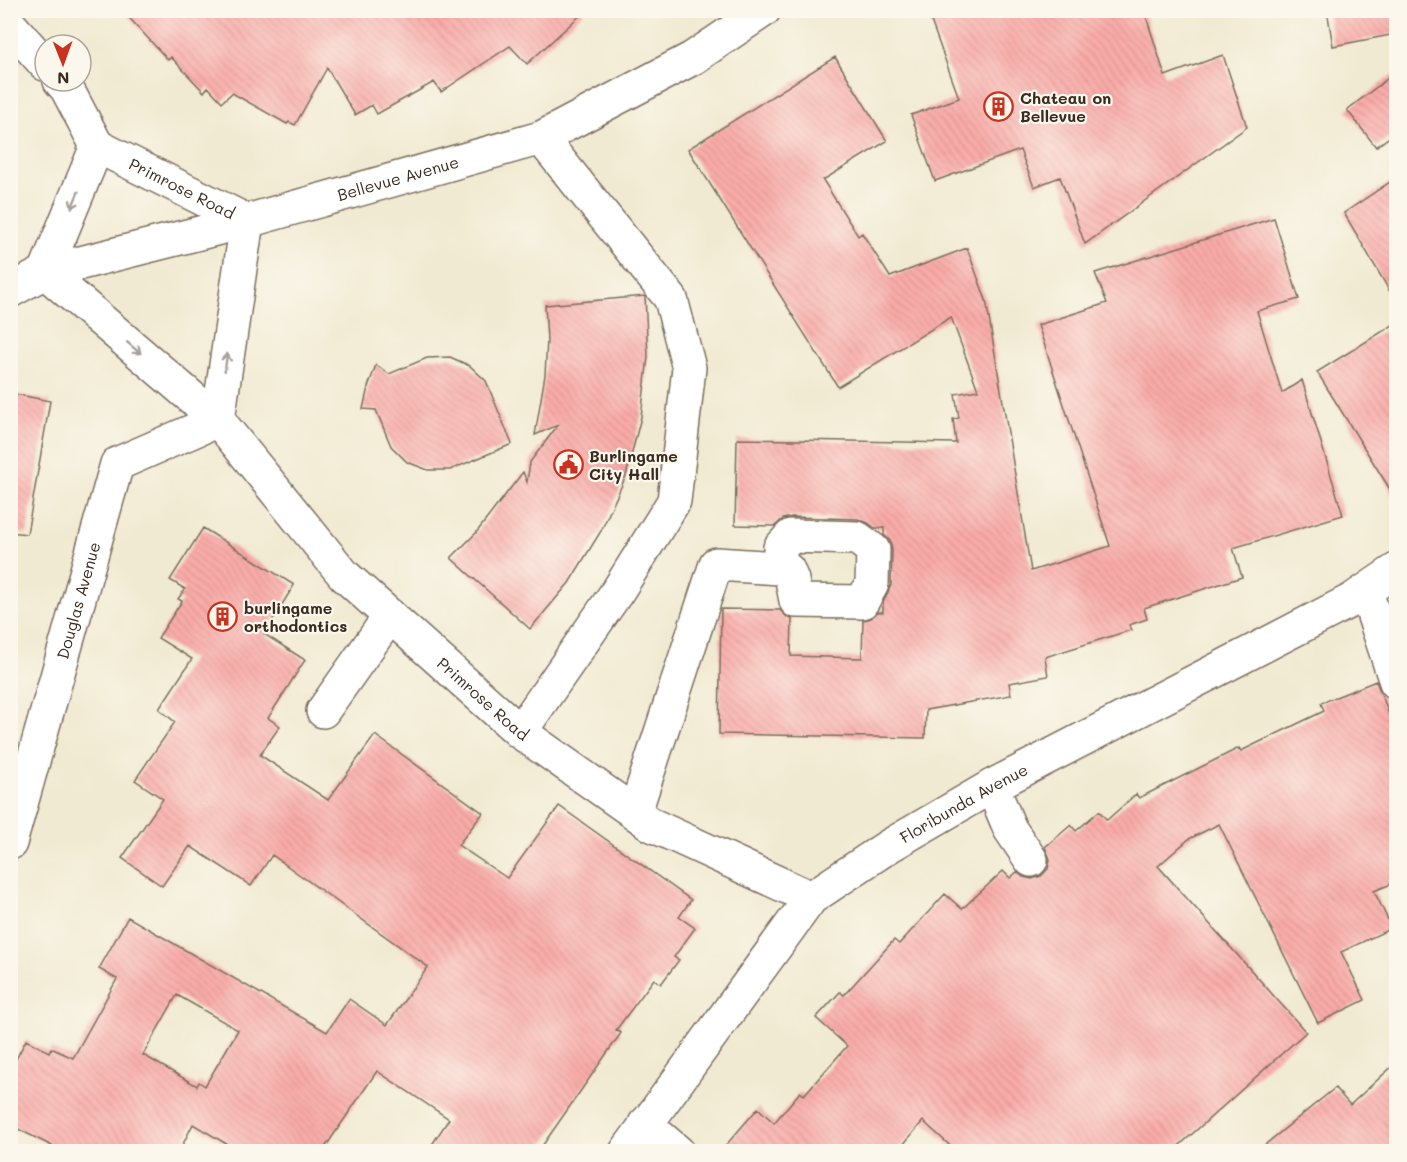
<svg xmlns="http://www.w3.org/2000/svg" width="1407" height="1162" font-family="Mali,sans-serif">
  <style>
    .building { fill: url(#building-back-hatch); fill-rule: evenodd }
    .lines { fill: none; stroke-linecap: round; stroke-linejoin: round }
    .minor-casing { stroke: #7b6d5d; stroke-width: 36 }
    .minor { stroke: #fff; stroke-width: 33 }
    .oneway { stroke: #a79f9a }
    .labels { text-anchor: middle; stroke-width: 4.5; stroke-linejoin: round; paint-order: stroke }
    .poi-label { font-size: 16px; font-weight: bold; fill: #3b2a1e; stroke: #fbf7ec; text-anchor: start }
    .street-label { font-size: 16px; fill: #3b2a1e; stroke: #fbf7ec }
  </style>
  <defs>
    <pattern id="building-back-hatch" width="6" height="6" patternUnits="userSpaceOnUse" patternTransform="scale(1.5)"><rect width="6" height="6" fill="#faaca9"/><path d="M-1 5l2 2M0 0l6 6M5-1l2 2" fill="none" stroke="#d79491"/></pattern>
  </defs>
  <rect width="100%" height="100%" fill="#fbf7ec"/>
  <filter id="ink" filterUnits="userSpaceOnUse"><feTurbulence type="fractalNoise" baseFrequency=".0167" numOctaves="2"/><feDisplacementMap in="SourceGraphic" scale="12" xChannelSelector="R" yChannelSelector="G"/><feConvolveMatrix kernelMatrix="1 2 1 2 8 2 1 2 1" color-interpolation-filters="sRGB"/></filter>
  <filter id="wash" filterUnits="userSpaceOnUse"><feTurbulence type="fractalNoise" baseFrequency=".008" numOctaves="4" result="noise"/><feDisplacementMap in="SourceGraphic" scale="24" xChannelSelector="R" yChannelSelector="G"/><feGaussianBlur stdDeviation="1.35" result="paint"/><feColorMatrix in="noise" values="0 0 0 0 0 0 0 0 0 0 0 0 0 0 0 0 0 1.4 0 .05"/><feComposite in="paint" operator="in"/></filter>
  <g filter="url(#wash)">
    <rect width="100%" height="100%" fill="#f1ead2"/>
    <g id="blocks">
      <path class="building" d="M122,10h464l-59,54 -17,-18 -69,46 -7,-10 -57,32 -5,-9 -17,10 -28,-47 -32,57 -6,-3 -2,2 -55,-31 -10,9 -14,-15 -4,5 -33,-35 -3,3z
        M927,10h217l21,66 58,-21 24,72 -162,117 -25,-67 -26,10 -14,-37 -85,31 -24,-66 48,-17z
        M1327,10h69v24l-63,12z
        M835,57l52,84 -64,39 35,56 4,-3 28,44 77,-29 19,52 45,271 79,-25 -72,-221 69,-22 -12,-30 179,-55 25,81 -42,12 25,82 20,-13 41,135 -110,33 9,29 -98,31 3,11 -18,6 2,5 -86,27 3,19 -39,7 2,12 -85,15 -1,28 -206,-4 2,-125 59,1 7,7 5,2 -1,37 71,2 1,-38 8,-2 6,-6h6v-9l8,-18 1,-35 -2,-9 -6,-6v-7h-9l-7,-5 -10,-4 -66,-2 -9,2 -8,7 -40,-1 2,-86 219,4 -3,-24 6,-1 -4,-24 23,-4 -27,-73 -113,70 -150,-238z
        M1396,72v60l-20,15 -29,-37z
        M1396,178v124l-52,-89z
        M645,296l3,61 -7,60 -15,59 -25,55 -32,52 -39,46 -79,-71 25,-25 47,-61 4,10 3,-20 28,-37 -23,10 10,-60 2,-35 -2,-35z
        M1396,323v176l-79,-127z
        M450,357l20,9 16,15 26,63 -62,26h-22l-21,-8 -16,-16 -15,-36 -13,-1 5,-22 8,-22 13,9 38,-16z
        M10,393l40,8 -23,133 -17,-2z
        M203,528l91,57 -30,49 41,26 -37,58 12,8 -20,29 68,45 47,-65 108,78 -25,32 49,33 52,-72 132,94 -12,17 16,11 -21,29 5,3 -18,24 -7,-5 -38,51 5,3 -83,119h-111l22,-33 -72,-48 -55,81h-82l-47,-28 -14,28h-115l-54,-27v-54l16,-31 23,12 2,-4 22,10 44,-79 -18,-10 29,-52 199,115 22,-33 38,26 41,-58 -156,-112 -21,31 -61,-40 -28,40 -40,-28 41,-59 -28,-19 40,-58 -16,-13 33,-50 -34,-21 24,-37 -4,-2 7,-10 -15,-9zM177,995l61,35 -33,56 -6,-4 -2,4 -54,-31z
        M1376,681l20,50v151l-22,9 18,37 -51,24 24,48 -47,23 -99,-199 -30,15 -31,27 148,166 -134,120h-215l-34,-31 -26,31h-177l38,-44 16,15 26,-31 4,3 43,-49 -31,-28 24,-26 4,3 50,-55 5,4 46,-50 17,15 41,-38 7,7 7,-6 6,5 9,2 9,-3 7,-7 2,-10 -5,-12 26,-22 5,6 23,-20 8,9 29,-26 3,4 100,-50 2,3 83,-40 -3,-8z
        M1396,1063v89h-140l79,-64 15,17z"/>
    </g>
  </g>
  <g filter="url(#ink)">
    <use href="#blocks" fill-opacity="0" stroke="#7b6d5d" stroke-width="1.5"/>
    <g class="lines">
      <defs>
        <g id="minor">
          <path d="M10,25l35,39"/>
          <path id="s1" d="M60,81l7,8 30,57 150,75 -29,199"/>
          <path id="s2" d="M97,146l-52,126 173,148 126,155 176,157 132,93 159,73"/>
          <path id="s3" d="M10,291l35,-19 202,-51 294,-83 152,-80 71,-48"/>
          <path d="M1368,598l28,84"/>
          <path d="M323,711l67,-95"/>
          <path d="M520,732l99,-143 55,-88 15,-133 -18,-69 -130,-161"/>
          <path d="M992,786l18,43 21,31"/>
          <path d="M635,812l81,-248 64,4 8,2 4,10 4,21 66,1 10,-18 1,-34 -16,-12 -66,-2 -11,12v20"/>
          <path id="s4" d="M10,843l107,-379 101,-44"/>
          <path d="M645,1124l33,28"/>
          <path id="s5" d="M626,1152l185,-254 78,-52 103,-60 360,-186 44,-30"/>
        </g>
      </defs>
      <use href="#minor" class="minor-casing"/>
      <use href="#minor" class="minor"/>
    </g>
    <defs><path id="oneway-shaft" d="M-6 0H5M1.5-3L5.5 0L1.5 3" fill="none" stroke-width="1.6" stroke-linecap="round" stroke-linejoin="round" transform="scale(1.5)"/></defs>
    <g class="oneway">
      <use href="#oneway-shaft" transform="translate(75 200) rotate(113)"/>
      <use href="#oneway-shaft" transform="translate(134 348) rotate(40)"/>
      <use href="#oneway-shaft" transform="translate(226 362) rotate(-82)"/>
    </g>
  </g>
  <defs>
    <symbol id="building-ring" viewBox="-11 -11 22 22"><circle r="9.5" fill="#fbf7ec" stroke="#c8321e" stroke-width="1.5"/><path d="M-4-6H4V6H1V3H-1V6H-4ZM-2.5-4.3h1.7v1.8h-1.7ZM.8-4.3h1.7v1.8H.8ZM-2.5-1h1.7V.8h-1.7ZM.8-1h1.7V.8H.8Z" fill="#c8321e"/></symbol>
    <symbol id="civic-ring" viewBox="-11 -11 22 22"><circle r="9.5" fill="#fbf7ec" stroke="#c8321e" stroke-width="1.5"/><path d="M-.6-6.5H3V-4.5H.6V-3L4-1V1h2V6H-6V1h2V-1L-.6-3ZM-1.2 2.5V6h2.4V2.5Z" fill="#c8321e"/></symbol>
  </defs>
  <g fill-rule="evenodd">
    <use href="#building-ring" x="982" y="90" width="33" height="33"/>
    <use href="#civic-ring" x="552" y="448" width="33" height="33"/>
    <use href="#building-ring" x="206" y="600" width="33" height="33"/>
  </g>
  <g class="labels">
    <g class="poi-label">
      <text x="1020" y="104">Chateau on<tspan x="1020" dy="18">Bellevue</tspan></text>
      <text x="589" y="462">Burlingame<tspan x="589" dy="18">City Hall</tspan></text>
      <text x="244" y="614">burlingame<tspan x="244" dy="18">orthodontics</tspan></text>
    </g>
    <g class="street-label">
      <text dy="6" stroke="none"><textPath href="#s3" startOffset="405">Bellevue Avenue</textPath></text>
      <text dy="6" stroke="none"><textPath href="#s1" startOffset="170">Primrose Road</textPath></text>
      <text dy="6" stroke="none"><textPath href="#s4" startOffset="252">Douglas Avenue</textPath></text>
      <text dy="6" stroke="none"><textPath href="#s2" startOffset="750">Primrose Road</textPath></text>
      <text dy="6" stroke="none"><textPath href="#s5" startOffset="494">Floribunda Avenue</textPath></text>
    </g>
  </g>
  <rect width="1407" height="1162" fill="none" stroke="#fbf7ec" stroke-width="36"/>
  <g transform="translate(63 63) rotate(179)"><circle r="28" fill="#fbf7ec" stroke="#aea59a" stroke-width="1.5"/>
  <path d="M0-4.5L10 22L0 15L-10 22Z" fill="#c8321e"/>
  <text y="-9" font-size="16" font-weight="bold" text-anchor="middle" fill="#3b2a1e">N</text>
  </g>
</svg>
